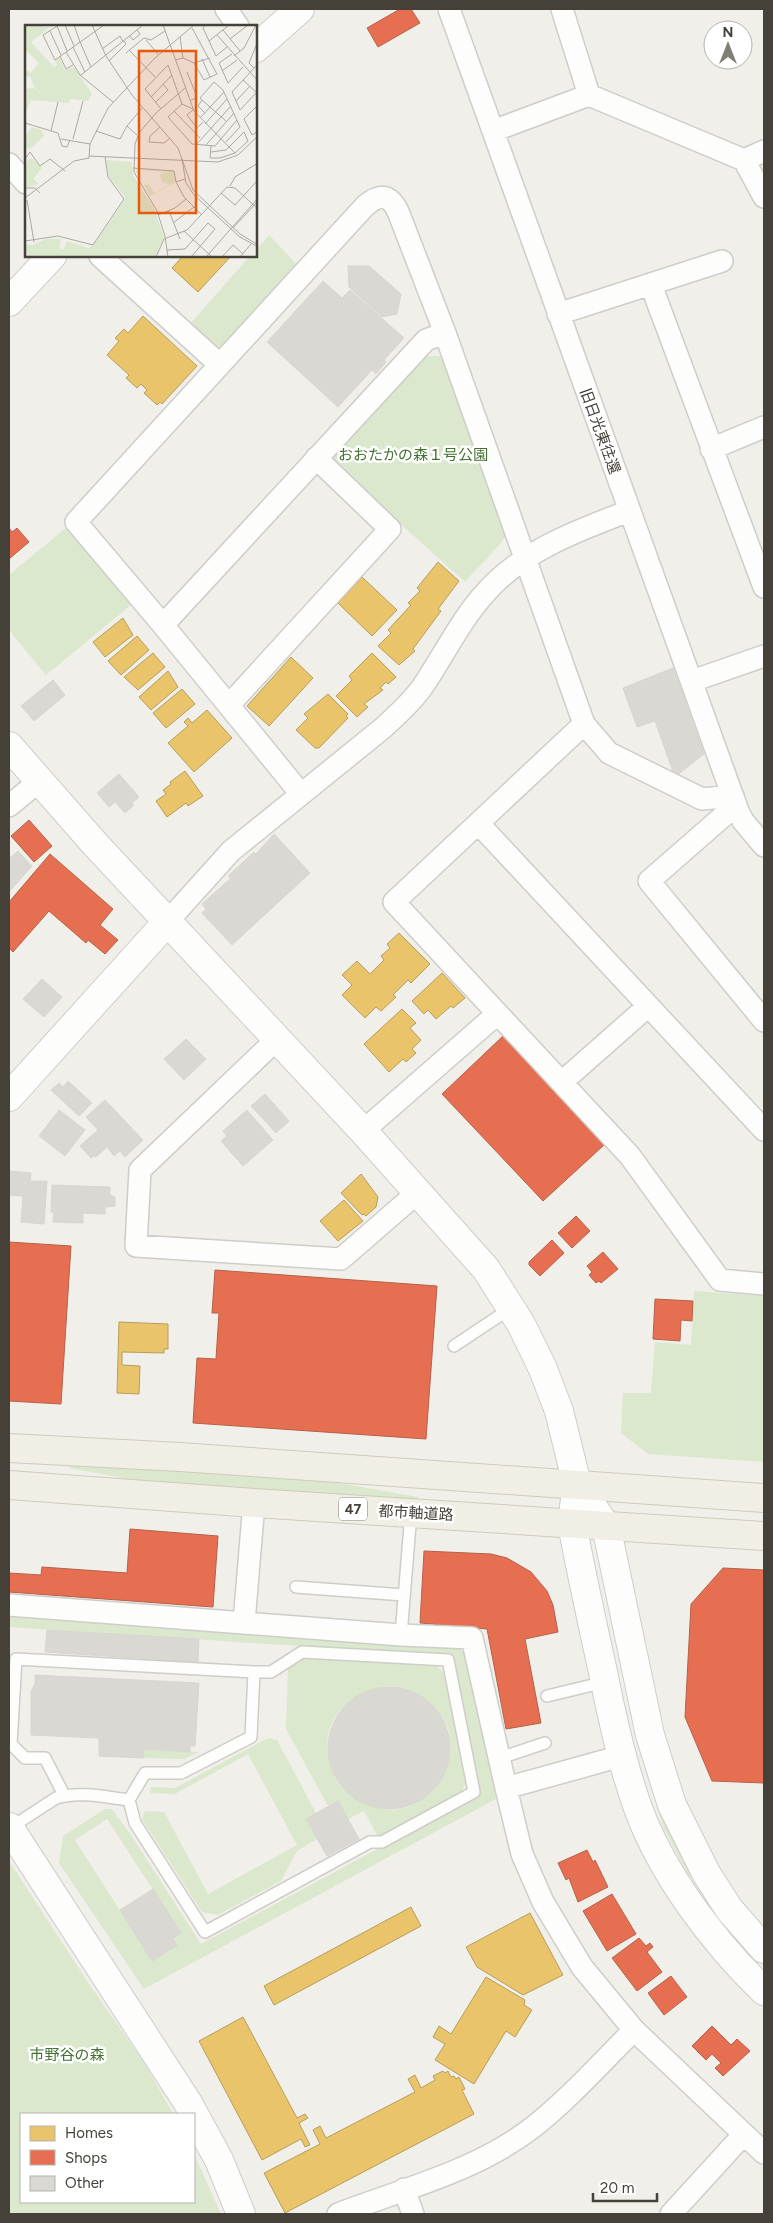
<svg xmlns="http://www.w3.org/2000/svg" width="773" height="2223" font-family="Figtree,'Noto Sans JP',sans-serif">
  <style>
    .green { fill: #dbe8cd; fill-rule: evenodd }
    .homes { fill: #e9c46a; stroke: #b89d5b }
    .shops { fill: #e76f51; stroke: #b6614a }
    .building { fill: #d9d8d3; stroke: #d8d6d0 }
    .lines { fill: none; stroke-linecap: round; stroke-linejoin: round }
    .service-casing { stroke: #cecdc8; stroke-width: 14 }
    .minor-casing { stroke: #cecdc8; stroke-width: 24 }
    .tertiary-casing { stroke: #cecdc8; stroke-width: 30 }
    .primary-casing { stroke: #d0cbba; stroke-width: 30 }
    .service { stroke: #fdfdfc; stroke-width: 11 }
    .minor { stroke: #fdfdfc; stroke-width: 21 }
    .tertiary { stroke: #fdfdfc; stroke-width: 28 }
    .primary { stroke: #f0eee5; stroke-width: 28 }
    .labels { text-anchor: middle; stroke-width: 5; stroke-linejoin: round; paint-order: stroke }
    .shield { fill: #fff; stroke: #7d7a74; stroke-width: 1 }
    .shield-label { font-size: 14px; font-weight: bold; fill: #454138 }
    .street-label { font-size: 15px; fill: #454138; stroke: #fff }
    .park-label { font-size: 15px; fill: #447131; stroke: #fff }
    .inset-road { fill: none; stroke: #aca9a3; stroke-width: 1 }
    .view { fill: #e8590c; fill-opacity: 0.15; stroke: #e8590c; stroke-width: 2.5 }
    .inset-edge { fill: none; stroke: #454138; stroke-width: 2.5 }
  </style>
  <rect width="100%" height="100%" fill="#f0efea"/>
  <path class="green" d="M269,235l28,30 -75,81h-10l-23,-21 61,-69h6v-6z
    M423,356h18l65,178c-4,12 -31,35 -41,48l-132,-119 -1,-10z
    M67,527l64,78 -85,70 -37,-45v-55z
    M694,1291l70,5v166l-116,-8 -27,-21 2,-40h28l4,-51 36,3z
    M70,1464l257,17 91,16v4l-263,-17 -85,-16z
    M9,1617l449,31 8,6 30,145 -352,190 -85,-126 4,-27 42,-27h7l19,26 70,109 278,-150 -28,-138 -442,-29zM107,1819l74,114 -29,28 -77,-121z
    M302,1657l133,7 11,11 22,104 -8,15 -82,43 -14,-26 -16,8 -10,-18 -10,5 -42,-77 2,-62zM390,1686c111,21 49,153 -24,118 -11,-5 -23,-12 -29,-23 -25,-49 1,-88 53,-95z
    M268,1738l9,2 39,73 -10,6 11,20 -20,12 -16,30 -63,34 -16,-3 -60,-93 3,-8 19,1 44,82 89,-49 -49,-91 -73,40 -25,-1 1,-6 24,1z
    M144,1749l55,3 -15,7 -41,-1z
    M641,1756h2l49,118 -3,2 -25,-47z
    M9,1861l80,123 56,80 28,50h-152v88h173v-48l27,60h-212z"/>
  <path class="homes" d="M183,256h48l-33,36 -26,-24z
    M143,316l54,50 -35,38 -2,-2 -3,3 -13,-12 3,-3 -6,-6 -4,4 -11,-10 3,-3 -22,-20 12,-14 -4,-3 9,-9 4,4z
    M438,562l21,19 -21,28 3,2 -28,38 2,2 -16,14 -21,-19 13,-13 -3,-3 23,-25 -3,-2 12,-12 -3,-3z
    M362,577l35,33 -25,26 -34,-33z
    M123,618l10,17 -28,22 -12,-15z
    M137,636l12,14 -28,25 -13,-14z
    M153,653l12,14 -27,23 -14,-13z
    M372,653l24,24 -8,7 -2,-2 -6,6 3,2 -19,14 4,3 -11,10 -21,-21 16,-16 -3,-4z
    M291,657l22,21 -44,48 -22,-20z
    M168,671l10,16 -27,23 -12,-13z
    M182,689l13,15 -29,24 -13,-15z
    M328,694l20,20 -2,2 2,2 -29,30h-4l-19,-18 12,-12 -4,-4z
    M207,710l25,28 -38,34 -26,-29 20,-17 -4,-4 4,-4 4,5z
    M185,771l18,25 -15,10 -2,-3 -19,14 -11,-16 10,-7 -3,-4 8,-6 -1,-2z
    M399,933l31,31 -19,19 -3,-3 -15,15 3,2 -15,14 -5,-4 -11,11 -23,-23 10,-10 -10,-10 15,-14 13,13 14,-14 -3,-4 9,-8 -3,-4z
    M442,973l23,25 -12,10 -2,-2 -15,13 -8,-9 -4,4 -12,-13z
    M402,1009l14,14 -6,5 11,12 -9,9 4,4 -10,9 -3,-3 -14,13 -25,-28z
    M361,1174l17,23 -2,10 -10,9 -2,-2 -2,1 -21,-22z
    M344,1200l19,21 -25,20 -18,-20z
    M119,1322l49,2v25h-4v4l-42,-1v13l18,1 -1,28 -22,-1z
    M411,1907l10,19 -147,79 -10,-19z
    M530,1913l33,62 -40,20 -46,-28 -11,-20z
    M486,1977l39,23 -1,5 8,5 -17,27 -9,-6 -32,53 -39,-24 10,-16 -12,-7 6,-11 12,8z
    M243,2017l54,101 8,-4 3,4 -9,5 11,22 -5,2 -4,-8 -39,21 -63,-119z
    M443,2071l2,2 3,-2 3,6 3,-1 2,3 3,-2 6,12 -3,1 12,24 -189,99 -21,-40 56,-29 -7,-14 7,-4 6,12 89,-46 -7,-13 7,-4 6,13 14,-8 -2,-4z"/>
  <path class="shops" d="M400,9h11l9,14 -42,24 -11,-19z
    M9,528l3,4 5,-4 12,14 -20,17z
    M29,820l23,26 -18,16 -23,-26z
    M50,854l63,55 -13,16 18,15 -13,14 -17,-14 -2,3 -37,-32 -36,41 -4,-4v-46z
    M503,1036l101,109 -61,56 -101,-107z
    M576,1216l14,15 -18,17 -14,-15z
    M552,1240l12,13 -24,23 -11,-11v-3z
    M9,1242l62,4 -10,158 -52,-3z
    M603,1252l15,17 -17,14 -2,-2 -3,2 -7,-8 3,-3 -5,-6z
    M215,1270l222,16 -11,153 -233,-16 4,-65 19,1 3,-46h-7z
    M655,1299l38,2 -1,20 -11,-1 -1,21 -27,-2z
    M130,1529l88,7 -5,71 -204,-15v-19l32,2 1,-8 85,6z
    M424,1551l67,3 16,4 24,14 16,19 6,14 5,27 -33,7 16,84 -35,6 -19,-100 -67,-6z
    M723,1568l41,2v213l-52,-2 -27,-64 6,-113z
    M587,1850l6,12 2,-2 13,27 -30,15 -9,-24 -3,2 -8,-17z
    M612,1894l24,40 -29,17 -24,-40z
    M639,1938l7,8 4,-3 3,4 -6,5 15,20 -25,19 -25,-33z
    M671,1976l16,21 -23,18 -16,-22z
    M712,2026l19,19 6,-6 13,12 -27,25 -8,-8 6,-5 -9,-9 -6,6 -14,-14z"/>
  <path class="building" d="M348,266h21l32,28 -4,20 -15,3 -33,-30z
    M323,281l19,17 8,-8 54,48 -20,22 2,2 -10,12 -4,-4 -34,37 -71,-65z
    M673,668l31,86 -29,23 -20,-56 -18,6 -14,-39z
    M53,680l12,15 -31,26 -13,-15z
    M119,774l20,23 -7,6 2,2 -9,8 -10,-11 -6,5 -12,-14z
    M274,834l36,39 -78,72 -30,-32 4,-4 -4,-5 29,-26 -3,-2 26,-24 2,2z
    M18,851l14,15 -23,26v-33z
    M42,979l20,18 -18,20 -21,-18z
    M186,1039l20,20 -22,21 -20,-21z
    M68,1081l24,22 -13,13 -28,-26 8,-7 4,4z
    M265,1094l24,27 -13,12 -25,-27z
    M105,1100l38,40 -18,17 -5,-6 -6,5 -7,-9 -11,10 -2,-1 -3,2 -11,-12 18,-16 -12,-13z
    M59,1110l26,20 -20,26 -26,-20z
    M247,1110l26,30 -30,26 -22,-25 6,-5 -4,-5z
    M9,1171l22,2 -1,8h17l-3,43 -23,-2 2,-26 -14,-1z
    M52,1185l58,2v8l5,2v9l-10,1v7l-22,-1v10l-30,-1 1,-10h-3z
    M47,1630l152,9 -1,23 -153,-10z
    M35,1675l164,8 -4,63h-5v6l-46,-3 -1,9 -44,-2v-18l-68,-3v-44l4,-7z
    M328 1748a61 61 0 1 1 122 0a61 61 0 1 1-122 0Z
    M338,1801l21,38 -32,17 -21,-37z
    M153,1889l28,44 -8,6 4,6 -25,16 -32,-51z"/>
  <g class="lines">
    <defs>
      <path id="service" d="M454,1346l57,-38
        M296,1587l108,8
        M401,1635l10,-122
        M547,1696l58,-14
        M500,1758l45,-15
        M64,1795l-19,-37h-20l-14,-14 5,-85 238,13h17l31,-20 146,8 26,132 -92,50h-12l-165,90 -70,-109 -6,-23 16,-27h36l70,-36 3,-65
        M10,1828l46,-30c23,-7 49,-1 73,2"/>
      <path id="minor" d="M226,9l12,17
        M449,9l289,802 5,10 21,25
        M562,9l27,86
        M493,131l96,-36 155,65 20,37
        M744,160l20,-9
        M9,164l17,19
        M100,256l119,108
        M651,285l113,302
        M558,314l164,-53
        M711,449l53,-22
        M163,625l263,-285 19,-7
        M692,681l72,-25
        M229,705l161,-176 -74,-71
        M584,724l-190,178 236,254 90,124 44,4
        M301,794l-138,-169 -87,-103 289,-316c16,-14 26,-11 34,8l46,119 139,391 25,29 93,46 31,-3
        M736,805l-87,76 115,140
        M9,806l29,-24
        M479,824l285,306
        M168,921l63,-70 152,-123c14,-13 29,-26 40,-42 21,-31 38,-67 64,-95 37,-41 92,-61 142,-80
        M276,1040l-136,130 -4,76 205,13 76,-66
        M562,1082l85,-75
        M363,1131l134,-117
        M9,1605l392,30 71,3 34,150 115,-32
        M244,1622l10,-119
        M506,1788l16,66 21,48 39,65 52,63 130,123
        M404,2189l9,25
        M338,2214c65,-25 138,-43 194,-86 37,-29 69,-65 102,-98
        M671,2214l73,-80"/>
      <path id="tertiary" d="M256,48l44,-39
        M9,302l43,-46
        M9,746l86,98 268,287 123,138 35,55 22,45 16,42 18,73 -5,39c9,50 20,99 31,149 9,46 19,92 35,136 24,66 76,135 126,183
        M9,1097l159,-176
        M577,1484l29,42 44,209 22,70 34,68 23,36 35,40
        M9,1827l179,276 31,57 22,54"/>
      <path id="primary" d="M9,1448l171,9 584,41
        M9,1485l245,18 510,33"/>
    </defs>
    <use href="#service" class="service-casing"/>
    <use href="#minor" class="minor-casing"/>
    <use href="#tertiary" class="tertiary-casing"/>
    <use href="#primary" class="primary-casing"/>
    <use href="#service" class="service"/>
    <use href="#minor" class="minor"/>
    <use href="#tertiary" class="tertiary"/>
    <use href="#primary" class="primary"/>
  </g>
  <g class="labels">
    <rect class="shield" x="339" y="1497.5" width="28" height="23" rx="4"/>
    <g class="shield-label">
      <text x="353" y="1514">47</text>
    </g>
    <g class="street-label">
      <text transform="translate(600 431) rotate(70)" y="5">旧日光東往還</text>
      <text transform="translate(416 1513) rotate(3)" y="5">都市軸道路</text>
    </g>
    <g class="park-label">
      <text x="413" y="460">おおたかの森１号公園</text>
      <text x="67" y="2060">市野谷の森</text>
    </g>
  </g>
  <g transform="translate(25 25)">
    <rect width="232" height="232" fill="#f0efea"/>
    <path d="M0,0l25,2 -19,15 23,25 3,-2 -2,-4 4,-4 6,13 9,-3 18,27 -4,7 -17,-2 -2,4 -38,-3 -6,13v-24l9,-1 11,8 -11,-9 -4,-11 -5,2v-9l6,4 8,-10 -14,-14zM7,102l9,3 3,6 -14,13 -5,-2v-10zM7,133l10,10 -9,11 6,5 -14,4v-19l3,-9zM81,135l26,2 1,13 21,34 10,28 -9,20h-130v-13l8,1 13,-6h15l-2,9 4,2 4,-9 21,7 6,-3 32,-47 -17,-21zM110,144l38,2 3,11 -26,14 -6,-11 4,-2 6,10 16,-9 -7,-1 -3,-6 1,-4 6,-1 -29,-2 2,10z" fill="#dbe8cd"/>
    <path class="inset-road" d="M34,0l-16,10 12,25 49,-35M40,0l9,21M49,0l6,17M67,0l14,31 26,39 46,53 15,42 47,44 18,11M138,0l31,86 41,42M180,0l-2,3 13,28 11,-9M32,1l10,25M198,5l17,21M25,6l11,24M192,10l41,46M105,11l3,4 7,-6 -3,-4M155,12l3,21M205,14l18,-14M121,15l12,14M184,16l20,-16M55,17l11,25 -10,8M48,22l12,25M77,24l18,-13 3,6M104,25l26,27M41,27l14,23 33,27M101,28l18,-15 7,2 14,-9M207,29l-13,9 9,20 15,-16M35,31l6,13 7,-4M209,31l10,-8 12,-23M177,34l8,18M150,35l8,-2 11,5 10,17 13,-6 -25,-46M84,36l17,-17 -2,-3M169,38l16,-5M233,39l-26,28 8,18 18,-19M66,42l52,-42M229,43l-5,-5 9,-22M197,46l15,-11M162,47l10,25 -7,4M218,55l14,13M126,72l21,-22M177,75l24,21M211,76l14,-15M131,77l12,-12 -5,-6M157,79l-14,13 24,27 23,2 22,-26M233,80l-14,14 8,16 6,-4M136,84l-16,-20 23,-24 14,39 11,5M168,85l-6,5 10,13 6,-6M149,86l26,27M180,88l-7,-7 4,-6 -2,-2 14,-16 9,8 17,37 -14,15M175,93l24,-26M0,98l33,10 4,13 5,1 3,-7M180,99l22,-25M135,102l-10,9 -1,6 15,1 6,-5M26,106l7,-29M71,106l24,8 7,-13M112,110l-10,-9 15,-18M36,114l29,5M48,114l10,-38M171,120l35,-39M181,120l28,-32M186,127l15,-2 18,-18 4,9 -13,12 -15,5h-10l1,-12M64,131l129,6 20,-7 20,-19M0,134l5,-7 10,14 10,-7 15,12M157,134l4,24 8,12 46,42 18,10M49,136l15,-3 1,-14 18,-36 47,-50 39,-33M108,143l41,3 2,11 9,-3M151,157l8,15 17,17M205,161l5,-9 23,-14M0,163h10l5,5M196,168l14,12 23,-25M0,173l49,-37M2,175l7,42M144,186l11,28M133,190l17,-7 11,-9M148,198l21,-16M208,203l25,-27M159,206l28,26M0,216l33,-5 35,9 31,-46 -16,-22 -3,-20M142,225l18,-1 23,-26 7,6 -24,28M131,232l8,-18 23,-9 40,-43 8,1 23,21M143,232l-3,-21 -8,-25 -23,-39 1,-28 4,-11 17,-20 29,-25M181,232l52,-59M197,232l11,-12 10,9M215,232l11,-13"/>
    <path class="view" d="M114,26h57v162h-57z"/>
    <rect width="232" height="232" class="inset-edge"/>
  </g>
  <rect width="773" height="2223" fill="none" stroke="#454138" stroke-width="20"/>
  <rect x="20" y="2113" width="175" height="90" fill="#ffffff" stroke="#b5b3af"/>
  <rect x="30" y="2126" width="25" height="15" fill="#e9c46a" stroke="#b5b3af"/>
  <text x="65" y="2138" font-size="15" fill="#454138">Homes</text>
  <rect x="30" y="2150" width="25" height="15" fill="#e76f51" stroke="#b5b3af"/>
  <text x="65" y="2163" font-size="15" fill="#454138">Shops</text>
  <rect x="30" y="2176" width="25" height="15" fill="#d9d8d3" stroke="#b5b3af"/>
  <text x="65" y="2188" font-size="15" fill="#454138">Other</text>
  <g transform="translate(728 45)"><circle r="24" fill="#ffffff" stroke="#b5b3af"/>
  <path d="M0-4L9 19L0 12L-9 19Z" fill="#817e76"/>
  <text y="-8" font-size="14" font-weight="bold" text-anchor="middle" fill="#454138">N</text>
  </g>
  <path d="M593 2193v8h64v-8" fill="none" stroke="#454138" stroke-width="2.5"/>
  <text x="600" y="2193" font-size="15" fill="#454138" stroke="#ffffff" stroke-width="4" paint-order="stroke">20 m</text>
</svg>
